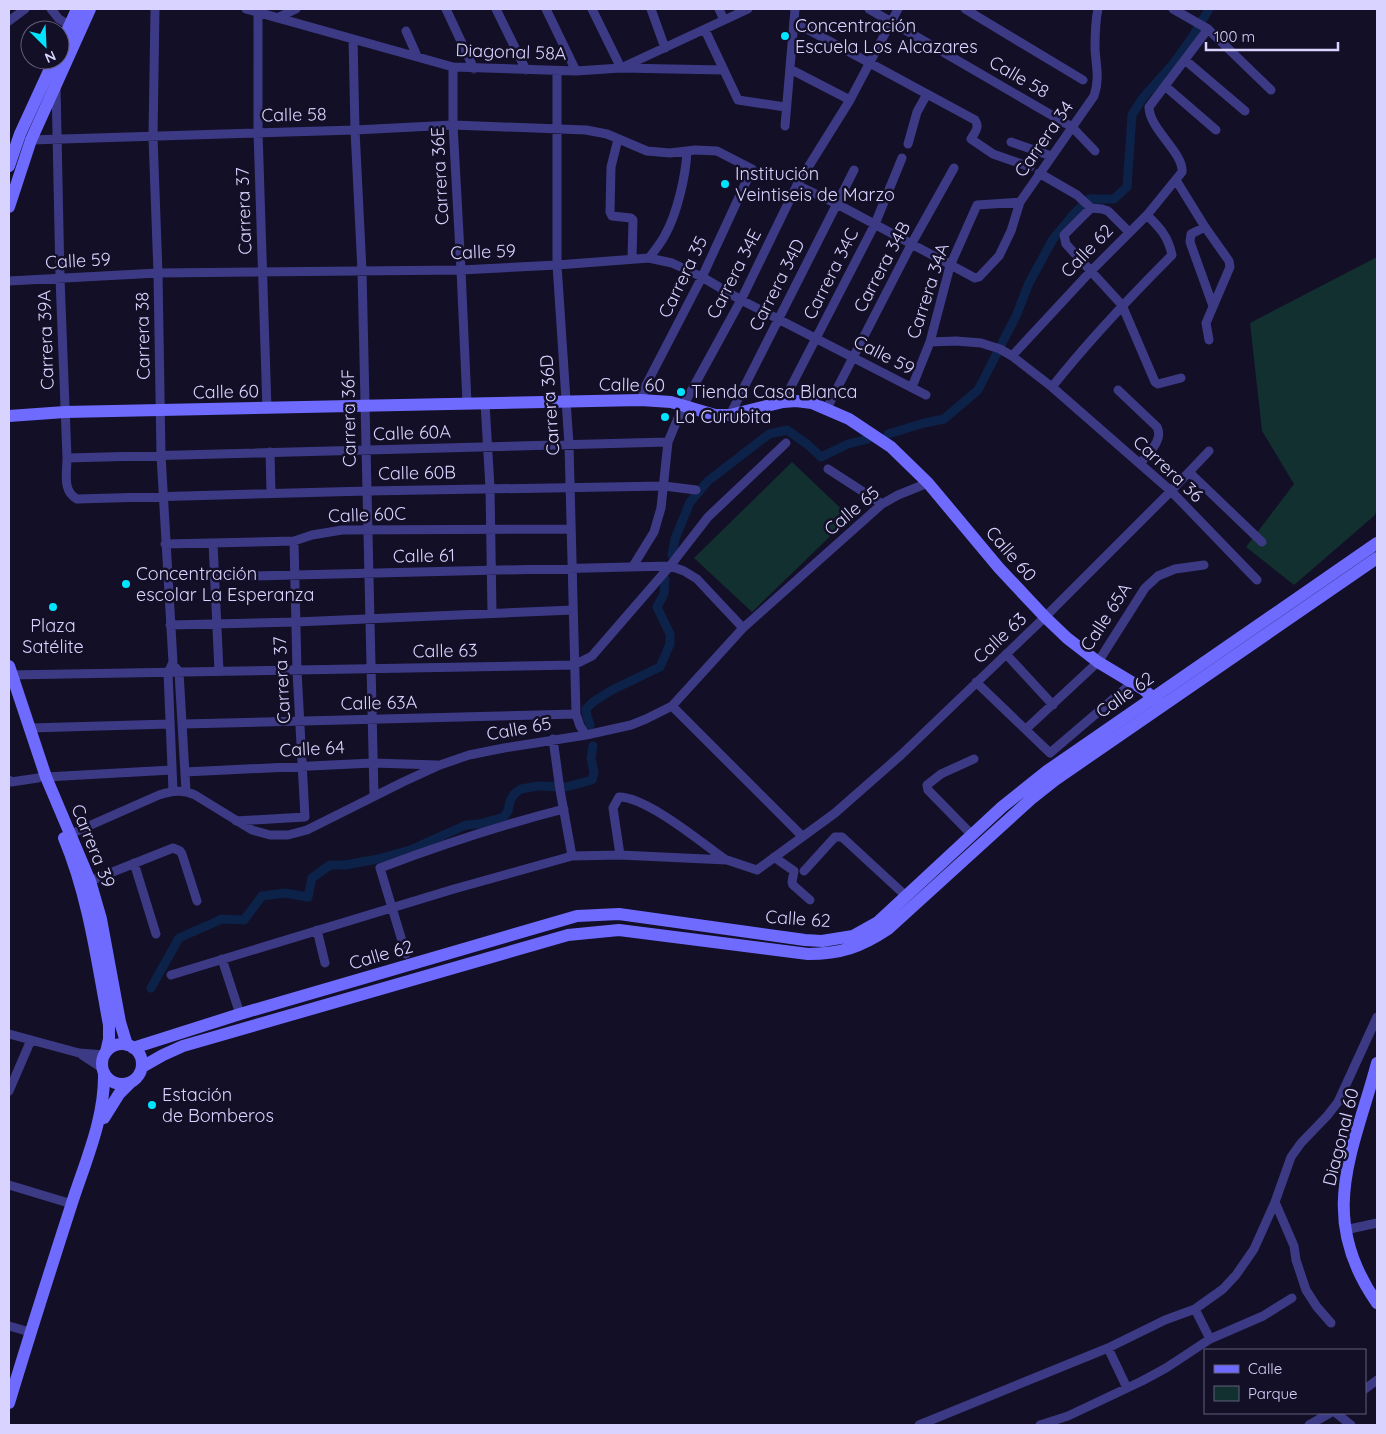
<svg xmlns="http://www.w3.org/2000/svg" width="1386" height="1434" font-family="Quicksand,sans-serif">
  <style>
    .green { fill: #12302f }
    .lines { fill: none; stroke-linecap: round; stroke-linejoin: round }
    .canal { stroke: #0c2248; stroke-width: 9 }
    .street { stroke: #3d3a85; stroke-width: 9 }
    .secondary { stroke: #6f6bff; stroke-width: 12 }
    .poi-dot { fill: #00e5ff; stroke: #130f26; stroke-width: 2 }
    .labels { text-anchor: middle; stroke-width: 5; stroke-linejoin: round; paint-order: stroke }
    .poi-label { font-size: 18px; fill: #d9d4ff; stroke: #130f26; text-anchor: start }
    .street-label { font-size: 18px; fill: #d9d4ff; stroke: #130f26 }
  </style>
  <rect width="100%" height="100%" fill="#130f26"/>
  <path class="green" d="M1377,257v251l-2,7 -81,70 -48,-38 48,-63 -32,-53 -12,-108z
    M792,462l58,55 -98,95 -58,-54z"/>
  <g class="lines">
    <path class="canal" d="M888,434l36,-11 20,-4 34,-29 38,-74 13,-33 24,-44 19,-23 17,-17h25l13,-12 5,-72 10,-16 31,-35 20,-28 16,-27
      M672,555l3,-16 15,-37 18,-21 61,-47 18,-4 20,14 14,13 27,-13 20,-5
      M590,725l-3,-9 -1,-7 7,-7 19,-12 48,-23 10,-23v-10l-13,-27 7,-13 1,-15
      M151,988l28,-50 43,-19 22,1 18,-24 23,-3 23,4 4,-19 18,-13h15l33,-6 32,-9 56,-25 13,-1 25,-7 4,-6 2,-10 4,-7 7,-5 17,-3 28,1 26,-7 2,-7 -3,-15 2,-12"/>
    <path class="street" d="M51,9l8,10 15,9
      M155,9l-2,128 5,136 3,182 12,207 -5,11 5,118
      M246,9l207,58 123,4 45,-3 102,2
      M446,9l28,60
      M496,9l30,61
      M546,9l30,62
      M592,9l29,59 127,-59
      M651,9l14,39
      M719,9l5,11
      M869,9l203,118 23,24
      M965,9l118,71
      M1173,9l35,20 63,61
      M258,12v120l9,277
      M279,17l17,-8
      M9,21l16,-12
      M794,22l181,98c5,7 0,12 -4,19l22,15 37,13
      M705,30l33,70 47,7
      M406,31l11,25
      M353,39l2,91 7,141 12,525
      M1185,60l60,51
      M453,67v58l8,145 6,133
      M790,69l60,31
      M557,71v194l12,180 7,269 4,12 6,9
      M56,86l4,192 7,180c0,15 -5,33 10,41l290,-8 297,-5 32,4
      M1165,86l51,44
      M785,126l10,-117
      M618,139l-7,28 -1,45 2,4 19,2 2,2 -1,39
      M31,140l324,-10 98,-5 133,5 21,4 40,17 23,2 25,-3 22,1 35,18 -50,108 -56,108 -5,15
      M1011,142l40,14
      M908,144l9,-32 10,-18
      M1039,173l38,22 14,13 11,1 6,2 21,21
      M1176,180l29,47 24,34 1,6 -24,56 3,17
      M797,185l40,19 138,74 4,-1 20,-21 12,-25 9,-29 74,-106c6,-17 2,-30 1,-47 0,-14 0,-27 3,-40
      M1091,208l-27,27 2,9 56,61 33,77 3,2 23,-6
      M1205,227l-14,7 -1,8 23,64
      M649,258c6,-8 12,-15 16,-23 12,-21 21,-60 22,-84
      M9,281l149,-8 303,-3 96,-5 92,-7 23,5 30,14 39,23 185,95
      M930,342l26,-1 25,2 19,6 12,7 40,31 119,104 86,89
      M1012,356l78,-84 57,-57 35,-43c2,-19 -33,-43 -33,-65l59,-78
      M912,387l18,-45 20,-76 27,-61 43,-3
      M1052,387c37,-47 78,-90 120,-132 -4,-19 -12,-27 -25,-40
      M1118,390l39,37c7,13 -9,26 -17,37
      M783,402l92,-178 27,-66
      M485,403l5,85 2,124
      M827,408l85,-165 42,-75
      M730,415l124,-245
      M270,452l1,41
      M67,458l601,-16
      M828,469l54,35
      M1189,472l73,70
      M213,543l6,128
      M165,544l129,-3 18,-6 30,-5 229,-1
      M633,566l21,-34 7,-24 7,-66 15,-36 58,-106 56,-115 53,-85 48,-91
      M215,577l455,-11 14,5 13,8 46,49
      M170,625l126,-3 277,-12
      M1006,654l47,51
      M176,668l3,4 7,119
      M9,675l565,-10 18,-9 78,-90 38,-49 78,-74
      M976,682l74,71 82,-70
      M672,706l130,130
      M183,724l393,-10
      M30,728l140,-4
      M1026,729l72,-67 47,-74 13,-12 17,-7 29,-4
      M553,739l7,51 12,66
      M185,772l188,-9 64,2
      M46,777l126,-7
      M9,780l2,2 27,-4
      M236,821l69,-4 -8,-146 -3,-130
      M972,835l-44,-45 -1,-5 14,-11 33,-15
      M66,836l93,-41c13,-4 23,-6 36,0l57,35 18,5h18l19,-5 96,-48 37,-17 29,-10 35,-7 82,-13 45,-10 15,-6 26,-13 71,-78 139,-124 16,-9 30,-12
      M620,855l-7,-47 6,-11c28,0 83,46 107,63
      M774,857l20,14 -2,11 1,3 17,15
      M134,863l22,71
      M804,871l31,-34h7l64,59
      M90,881l83,-33 7,3 2,3 15,47
      M317,930l8,33
      M406,954l-26,-86c61,-23 121,-43 184,-59
      M222,959l18,55
      M171,975l283,-86 118,-33 48,-1 107,5 30,10 78,-57 66,-58 144,-138 126,-126 38,-40
      M9,1034l70,19 26,2
      M82,1055l20,13
      M9,1091l22,-51
      M9,1185l63,19
      M1275,1202l19,44 2,14 10,30 11,17 14,16
      M1345,1230l32,-7
      M1195,1309l15,30
      M9,1326l21,6
      M1108,1348l19,40
      M1365,1389l12,-9
      M1336,1413l15,12
      M919,1425l189,-77 57,-28 30,-11 28,-20 13,-14 18,-26 21,-47 16,-45 10,-14 26,-27 11,-14 39,-85
      M1040,1425l28,-9 74,-35 24,-13 44,-29 53,-23 29,-18
      M1309,1425l21,-12"/>
    <path class="secondary" d="M60,47l17,-38
      M9,166l11,-32 34,-74
      M9,207l22,-67 59,-131
      M9,416l56,-4 576,-12 30,2 44,13h15l53,-13 13,-1 16,2 37,16 42,28 37,36 71,85 46,49 22,21 31,24 45,27 15,13
      M9,666l37,111 44,104 11,38 19,103 7,23
      M64,838c25,60 33,123 45,187v14l-3,13
      M102 1064a20 20 0 1 1 40 0a20 20 0 1 1-40 0Z
      M133,1048l107,-34 337,-98 42,-2 186,26 17,1 31,-5 25,-14 124,-115 45,-36 330,-228
      M1377,1063c-24,90 -61,153 0,240
      M142,1067l21,-12 20,-9 385,-111 51,-5 189,24c33,0 53,-7 80,-25l143,-130 24,-19 322,-222
      M104,1118l15,-24 12,-12
      M9,1403c20,-66 41,-132 62,-197 14,-44 34,-87 33,-133"/>
  </g>
  <g class="poi-dot">
    <circle cx="785" cy="36" r="5"/>
    <circle cx="725" cy="184" r="5"/>
    <circle cx="681" cy="392" r="5"/>
    <circle cx="665" cy="417" r="5"/>
    <circle cx="126" cy="584" r="5"/>
    <circle cx="53" cy="607" r="5"/>
    <circle cx="152" cy="1105" r="5"/>
  </g>
  <g class="labels">
    <g class="poi-label">
      <text x="795" y="32">Concentración<tspan x="795" dy="21">Escuela Los Alcazares</tspan></text>
      <text x="735" y="180">Institución<tspan x="735" dy="21">Veintiseis de Marzo</tspan></text>
      <text x="691" y="398">Tienda Casa Blanca</text>
      <text x="675" y="423">La Curubita</text>
      <text x="136" y="580">Concentración<tspan x="136" dy="21">escolar La Esperanza</tspan></text>
      <text x="53" y="632" text-anchor="middle">Plaza<tspan x="53" dy="21">Satélite</tspan></text>
      <text x="162" y="1101">Estación<tspan x="162" dy="21">de Bomberos</tspan></text>
    </g>
    <g class="street-label">
      <text transform="translate(511 52) rotate(2)" y="6">Diagonal 58A</text>
      <text transform="translate(1019 77) rotate(30)" y="6">Calle 58</text>
      <text transform="translate(294 115) rotate(-1)" y="6">Calle 58</text>
      <text transform="translate(1044 139) rotate(-55)" y="6">Carrera 34</text>
      <text transform="translate(440 176) rotate(-93)" y="6">Carrera 36E</text>
      <text transform="translate(244 211) rotate(-92)" y="6">Carrera 37</text>
      <text transform="translate(1087 251) rotate(-46)" y="6">Calle 62</text>
      <text transform="translate(483 252) rotate(-2)" y="6">Calle 59</text>
      <text transform="translate(78 261) rotate(-3)" y="6">Calle 59</text>
      <text transform="translate(882 267) rotate(-62)" y="6">Carrera 34B</text>
      <text transform="translate(734 274) rotate(-63)" y="6">Carrera 34E</text>
      <text transform="translate(831 274) rotate(-63)" y="6">Carrera 34C</text>
      <text transform="translate(683 277) rotate(-64)" y="6">Carrera 35</text>
      <text transform="translate(777 285) rotate(-63)" y="6">Carrera 34D</text>
      <text transform="translate(928 291) rotate(-72)" y="6">Carrera 34A</text>
      <text transform="translate(143 336) rotate(-91)" y="6">Carrera 38</text>
      <text transform="translate(46 340) rotate(-92)" y="6">Carrera 39A</text>
      <text transform="translate(884 355) rotate(27)" y="6">Calle 59</text>
      <text transform="translate(632 385) rotate(1)" y="6">Calle 60</text>
      <text transform="translate(226 392) rotate(-1)" y="6">Calle 60</text>
      <text transform="translate(550 405) rotate(-94)" y="6">Carrera 36D</text>
      <text transform="translate(349 418) rotate(-91)" y="6">Carrera 36F</text>
      <text transform="translate(412 433) rotate(-2)" y="6">Calle 60A</text>
      <text transform="translate(1168 469) rotate(43)" y="6">Carrera 36</text>
      <text transform="translate(417 473) rotate(-1)" y="6">Calle 60B</text>
      <text transform="translate(852 511) rotate(-40)" y="6">Calle 65</text>
      <text transform="translate(367 515) rotate(-2)" y="6">Calle 60C</text>
      <text transform="translate(1011 554) rotate(49)" y="6">Calle 60</text>
      <text transform="translate(424 556) rotate(-1)" y="6">Calle 61</text>
      <text transform="translate(1106 617) rotate(-57)" y="6">Calle 65A</text>
      <text transform="translate(1000 638) rotate(-43)" y="6">Calle 63</text>
      <text transform="translate(445 651) rotate(-1)" y="6">Calle 63</text>
      <text transform="translate(282 680) rotate(-93)" y="6">Carrera 37</text>
      <text transform="translate(1125 695) rotate(-35)" y="6">Calle 62</text>
      <text transform="translate(379 703) rotate(-1)" y="6">Calle 63A</text>
      <text transform="translate(519 729) rotate(-10)" y="6">Calle 65</text>
      <text transform="translate(312 749) rotate(-3)" y="6">Calle 64</text>
      <text transform="translate(93 846) rotate(68)" y="6">Carrera 39</text>
      <text transform="translate(798 919) rotate(4)" y="6">Calle 62</text>
      <text transform="translate(381 955) rotate(-16)" y="6">Calle 62</text>
      <text transform="translate(1341 1137) rotate(-76)" y="6">Diagonal 60</text>
    </g>
  </g>
  <rect width="1386" height="1434" fill="none" stroke="#d9d4ff" stroke-width="20"/>
  <rect x="1204" y="1349" width="162" height="65" fill="#130f26" stroke="#625e7d"/>
  <rect x="1214" y="1365" width="25" height="8" fill="#6f6bff" stroke="#625e7d"/>
  <text x="1248" y="1374" font-size="15" fill="#d9d4ff">Calle</text>
  <rect x="1214" y="1386" width="25" height="15" fill="#12302f" stroke="#625e7d"/>
  <text x="1248" y="1399" font-size="15" fill="#d9d4ff">Parque</text>
  <g transform="translate(45 45) rotate(156)"><circle r="24" fill="#130f26" stroke="#625e7d"/>
  <path d="M0-4L9 19L0 12L-9 19Z" fill="#00e5ff"/>
  <text y="-8" font-size="14" font-weight="bold" text-anchor="middle" fill="#d9d4ff">N</text>
  </g>
  <path d="M1206 42v8h132v-8" fill="none" stroke="#d9d4ff" stroke-width="2.5"/>
  <text x="1214" y="42" font-size="15" fill="#d9d4ff" stroke="#130f26" stroke-width="4" paint-order="stroke">100 m</text>
</svg>
